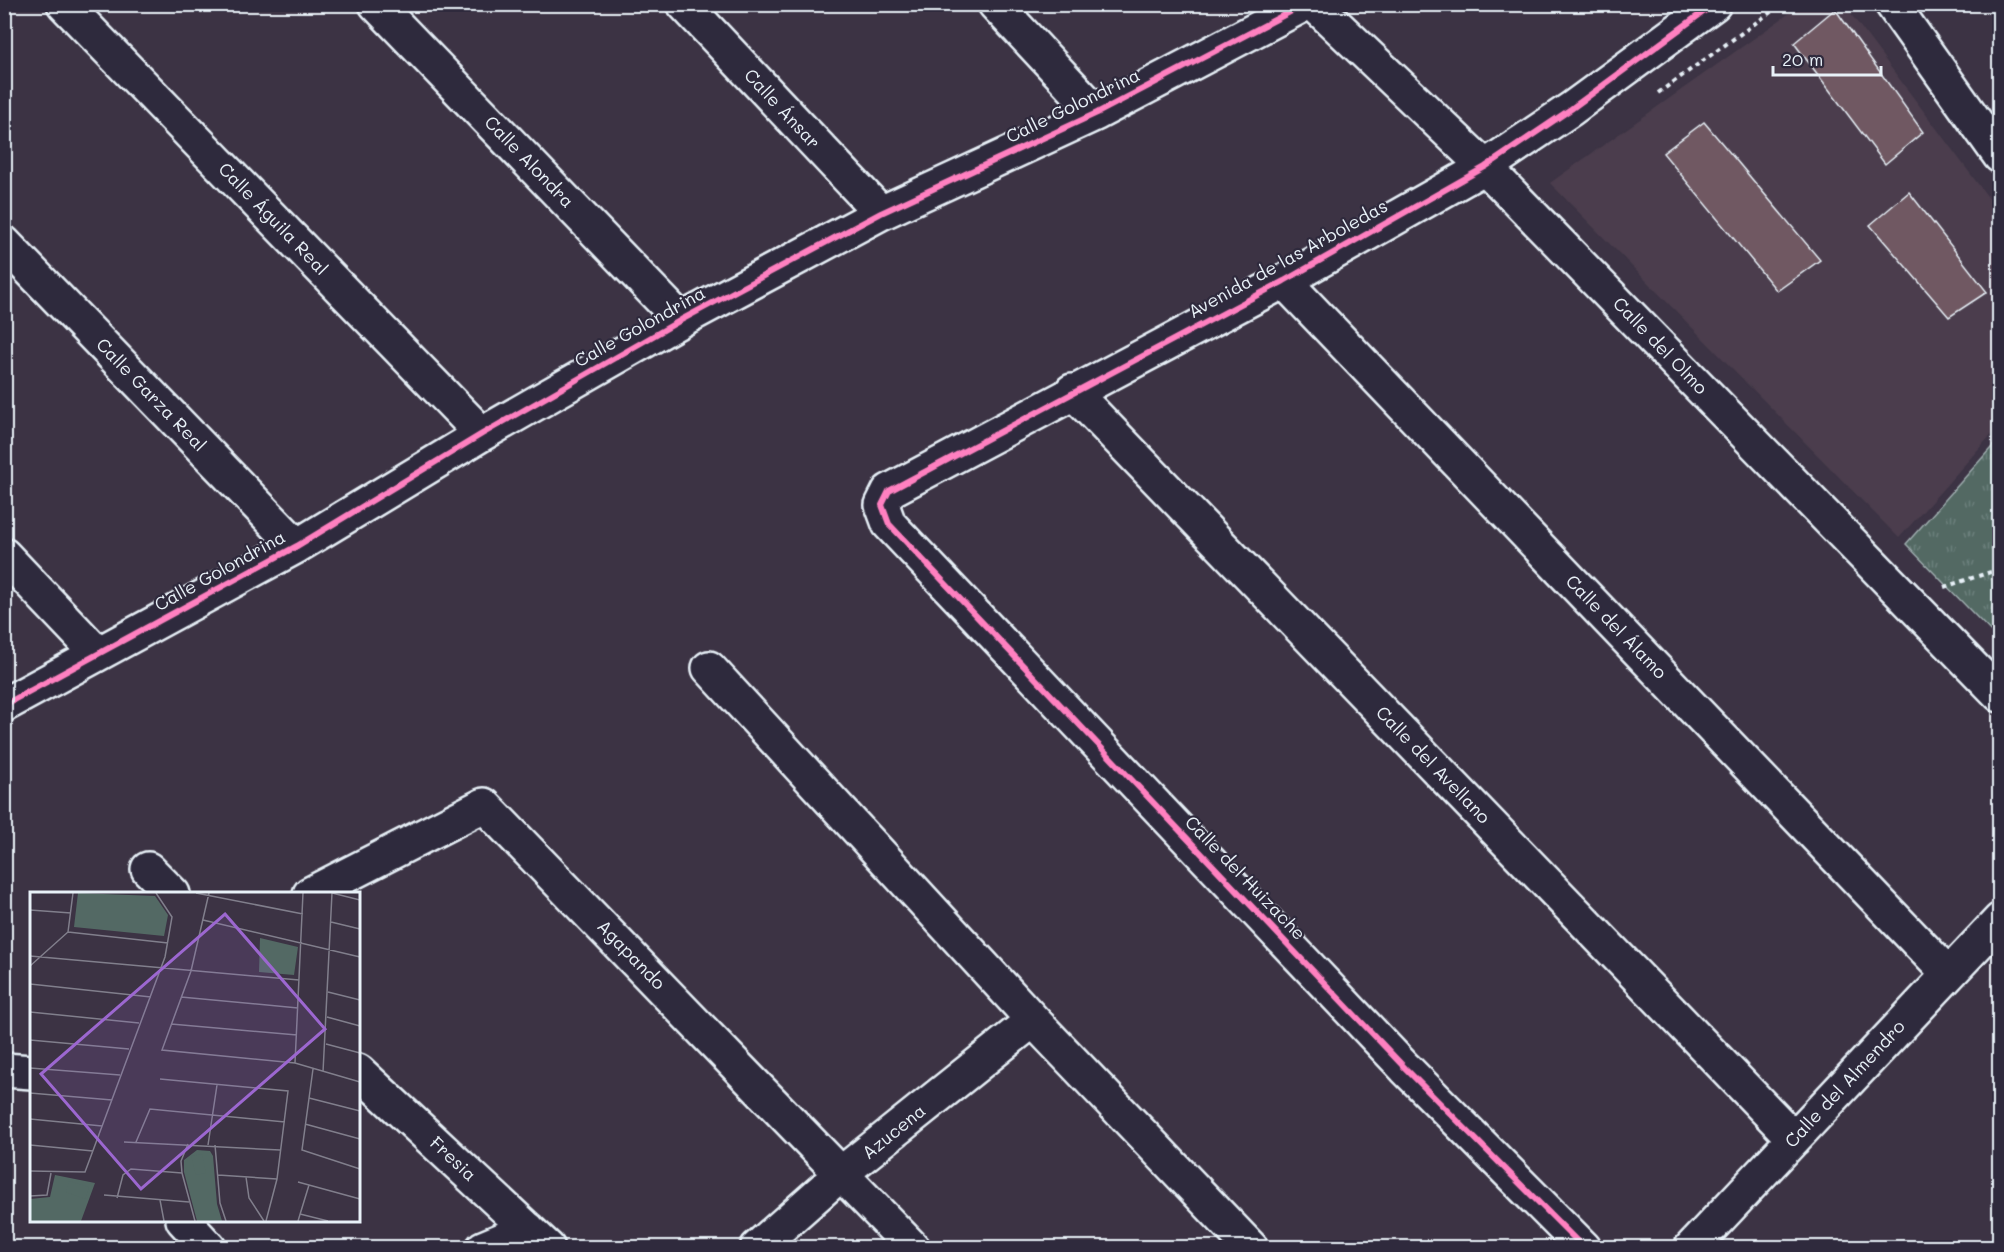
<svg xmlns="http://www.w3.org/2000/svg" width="2004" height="1252" font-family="Mali,sans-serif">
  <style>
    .built { fill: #4b3e4d }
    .grass { fill: url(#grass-tufts); stroke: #9eadae; stroke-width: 1.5 }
    .building { fill: #6f5862; stroke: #e8f1f8; stroke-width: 1.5 }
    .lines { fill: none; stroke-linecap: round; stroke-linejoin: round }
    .minor-casing { stroke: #e8f1f8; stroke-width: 38 }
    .path { stroke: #e8f1f8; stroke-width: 4; stroke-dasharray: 4.5 4.5; stroke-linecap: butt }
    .minor { stroke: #2f2a3d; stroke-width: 33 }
    .cycleway-casing { stroke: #2f2a3d; stroke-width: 10 }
    .cycleway { stroke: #ff80c0; stroke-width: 6 }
    .labels { text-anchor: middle; stroke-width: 4.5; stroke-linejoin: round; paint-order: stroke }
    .street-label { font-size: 18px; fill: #e8f1f8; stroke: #2f2a3d }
    .inset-road { fill: none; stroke: #817f8c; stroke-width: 1.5 }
    .view { fill: #9c67d0; fill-opacity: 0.15; stroke: #9c67d0; stroke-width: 3 }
    .inset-edge { fill: none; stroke: #e8f1f8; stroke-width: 3 }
  </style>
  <defs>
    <pattern id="grass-tufts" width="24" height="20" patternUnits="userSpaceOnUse" patternTransform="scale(1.5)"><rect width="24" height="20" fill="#536964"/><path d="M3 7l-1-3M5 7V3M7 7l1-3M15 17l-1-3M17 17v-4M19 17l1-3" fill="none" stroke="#6c7f7b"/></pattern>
  </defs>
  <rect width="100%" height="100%" fill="#3c3344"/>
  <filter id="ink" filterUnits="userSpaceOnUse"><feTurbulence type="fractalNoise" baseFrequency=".0167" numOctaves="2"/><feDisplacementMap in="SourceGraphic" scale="12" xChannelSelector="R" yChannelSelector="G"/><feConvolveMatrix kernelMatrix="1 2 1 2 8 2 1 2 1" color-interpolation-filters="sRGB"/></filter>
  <g filter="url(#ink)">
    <path class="built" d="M1801,5h43l155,207v214l-100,112 -349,-355z"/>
    <path class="grass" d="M1999,439v201l-93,-96z"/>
    <path class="building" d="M1835,9l88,123 -38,32 -91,-121z
      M1704,122l116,138 -43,31 -114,-138z
      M1909,192l78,100 -38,25 -79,-92z"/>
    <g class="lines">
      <defs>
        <path id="minor" d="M64,4l418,430
          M376,4l305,316
          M684,4l197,209
          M995,4l102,109
          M1314,4l171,163 515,528
          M1892,4l108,152
          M4,243l293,303
          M1284,281l664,693
          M1072,391l722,748
          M4,555l94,99
          M709,668l324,352 218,228
          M4,705l293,-159 185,-112 199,-114 200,-107 216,-100 208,-109
          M148,869l25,25
          M310,894l174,-89 429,443
          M4,1070l28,2
          M358,1071l190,177
          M183,1220l26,28
          M483,1248l45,-19
          M757,1248l86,-76 190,-152
          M1584,1248l-179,-180 -516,-544 -7,-19 7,-14 395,-210 201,-114 86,-58 143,-105
          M1691,1248l309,-328"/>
      </defs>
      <use href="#minor" class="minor-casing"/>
      <path class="path" d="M1658,93l124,-89
        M1944,587l56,-18"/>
      <use href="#minor" class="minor"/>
      <defs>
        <path id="cycleway" d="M4,705l293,-159 185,-112 199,-114 200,-107 216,-100 208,-109
          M1584,1248l-179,-180 -516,-544 -7,-19 7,-14 395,-210 201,-114 86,-58 143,-105"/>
      </defs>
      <use href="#cycleway" class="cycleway-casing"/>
      <use href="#cycleway" class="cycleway"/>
    </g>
  </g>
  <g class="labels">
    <g class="street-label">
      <text transform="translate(1073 106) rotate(-26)" y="6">Calle Golondrina</text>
      <text transform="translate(782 109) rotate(47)" y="6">Calle Ánsar</text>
      <text transform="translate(529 162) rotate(46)" y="6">Calle Alondra</text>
      <text transform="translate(273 219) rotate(46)" y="6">Calle Águila Real</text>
      <text transform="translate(1288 259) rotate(-29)" y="6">Avenida de las Arboledas</text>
      <text transform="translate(640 327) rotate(-29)" y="6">Calle Golondrina</text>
      <text transform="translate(1660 346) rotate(46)" y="6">Calle del Olmo</text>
      <text transform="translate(151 395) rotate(46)" y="6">Calle Garza Real</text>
      <text transform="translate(220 571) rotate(-29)" y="6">Calle Golondrina</text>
      <text transform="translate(1616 627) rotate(46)" y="6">Calle del Álamo</text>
      <text transform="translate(1433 765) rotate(46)" y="6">Calle del Avellano</text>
      <text transform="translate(1245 878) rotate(46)" y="6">Calle del Huizache</text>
      <text transform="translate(631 955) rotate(46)" y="6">Agapando</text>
      <text transform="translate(1845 1084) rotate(-47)" y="6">Calle del Almendro</text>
      <text transform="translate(894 1132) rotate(-39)" y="6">Azucena</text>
      <text transform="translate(453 1159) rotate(43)" y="6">Fresia</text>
    </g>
  </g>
  <g transform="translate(30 892)">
    <rect width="330" height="330" fill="#3c3344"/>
    <path d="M48,1l77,3 13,19 -4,21 -90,-9zM230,46l38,9 -4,28 -35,-3zM167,258l13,1 3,5 4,48 5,17h-25l-13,-49v-12zM25,283l40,8 -14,38h-51v-22l20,-2z" fill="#536964"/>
    <path d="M172,262l4,19 -10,2 -5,-19zM39,289l20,6 -4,12 -19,-7z" fill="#536964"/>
    <path class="inset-road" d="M166,1l107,21M179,1l-18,78 -29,79 133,13 65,19M302,1l28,7M0,18l41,3M173,28l157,37M301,30l29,7M38,40l100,11M0,64l269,24M0,74l38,-34 5,-39M0,92l121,13M298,100l32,8M151,105l117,11M0,120l109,11M297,125l33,9M141,132l126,11M0,148l99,9M296,152l34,9M265,171l8,-170M0,176l90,7M283,177l-11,81 58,19M293,180l9,-179M130,187l128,12 -11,88 -11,42M0,201l82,7M279,206l51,13M0,227l72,7M275,232l55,15M94,250l156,8M106,250l14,-33 135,13M158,252l-7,17 1,12 13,48M0,253l63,6M178,253l9,-60M185,253l5,58 6,18M0,279l55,1 80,-215 7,-40 -16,-24M188,283l59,4M216,285l3,21 15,23M268,290l62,17M74,303l85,7M0,304l17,-1 4,-22M87,306l6,-23 8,-6 51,4M130,308l4,21M270,322l28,7M268,329l11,-36"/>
    <path class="view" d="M195,22l100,115 -184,160 -100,-115z"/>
    <rect width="330" height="330" class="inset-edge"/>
  </g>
  <rect width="2004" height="1252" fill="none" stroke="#2f2a3d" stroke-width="24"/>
  <rect x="12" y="12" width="1980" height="1228" fill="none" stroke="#e8f1f8" stroke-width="2" filter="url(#ink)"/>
  <path d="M1773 66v9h108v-9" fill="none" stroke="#e8f1f8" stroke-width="3"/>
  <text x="1782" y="66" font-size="18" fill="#e8f1f8" stroke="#2f2a3d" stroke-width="4.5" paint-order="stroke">20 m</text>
</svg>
